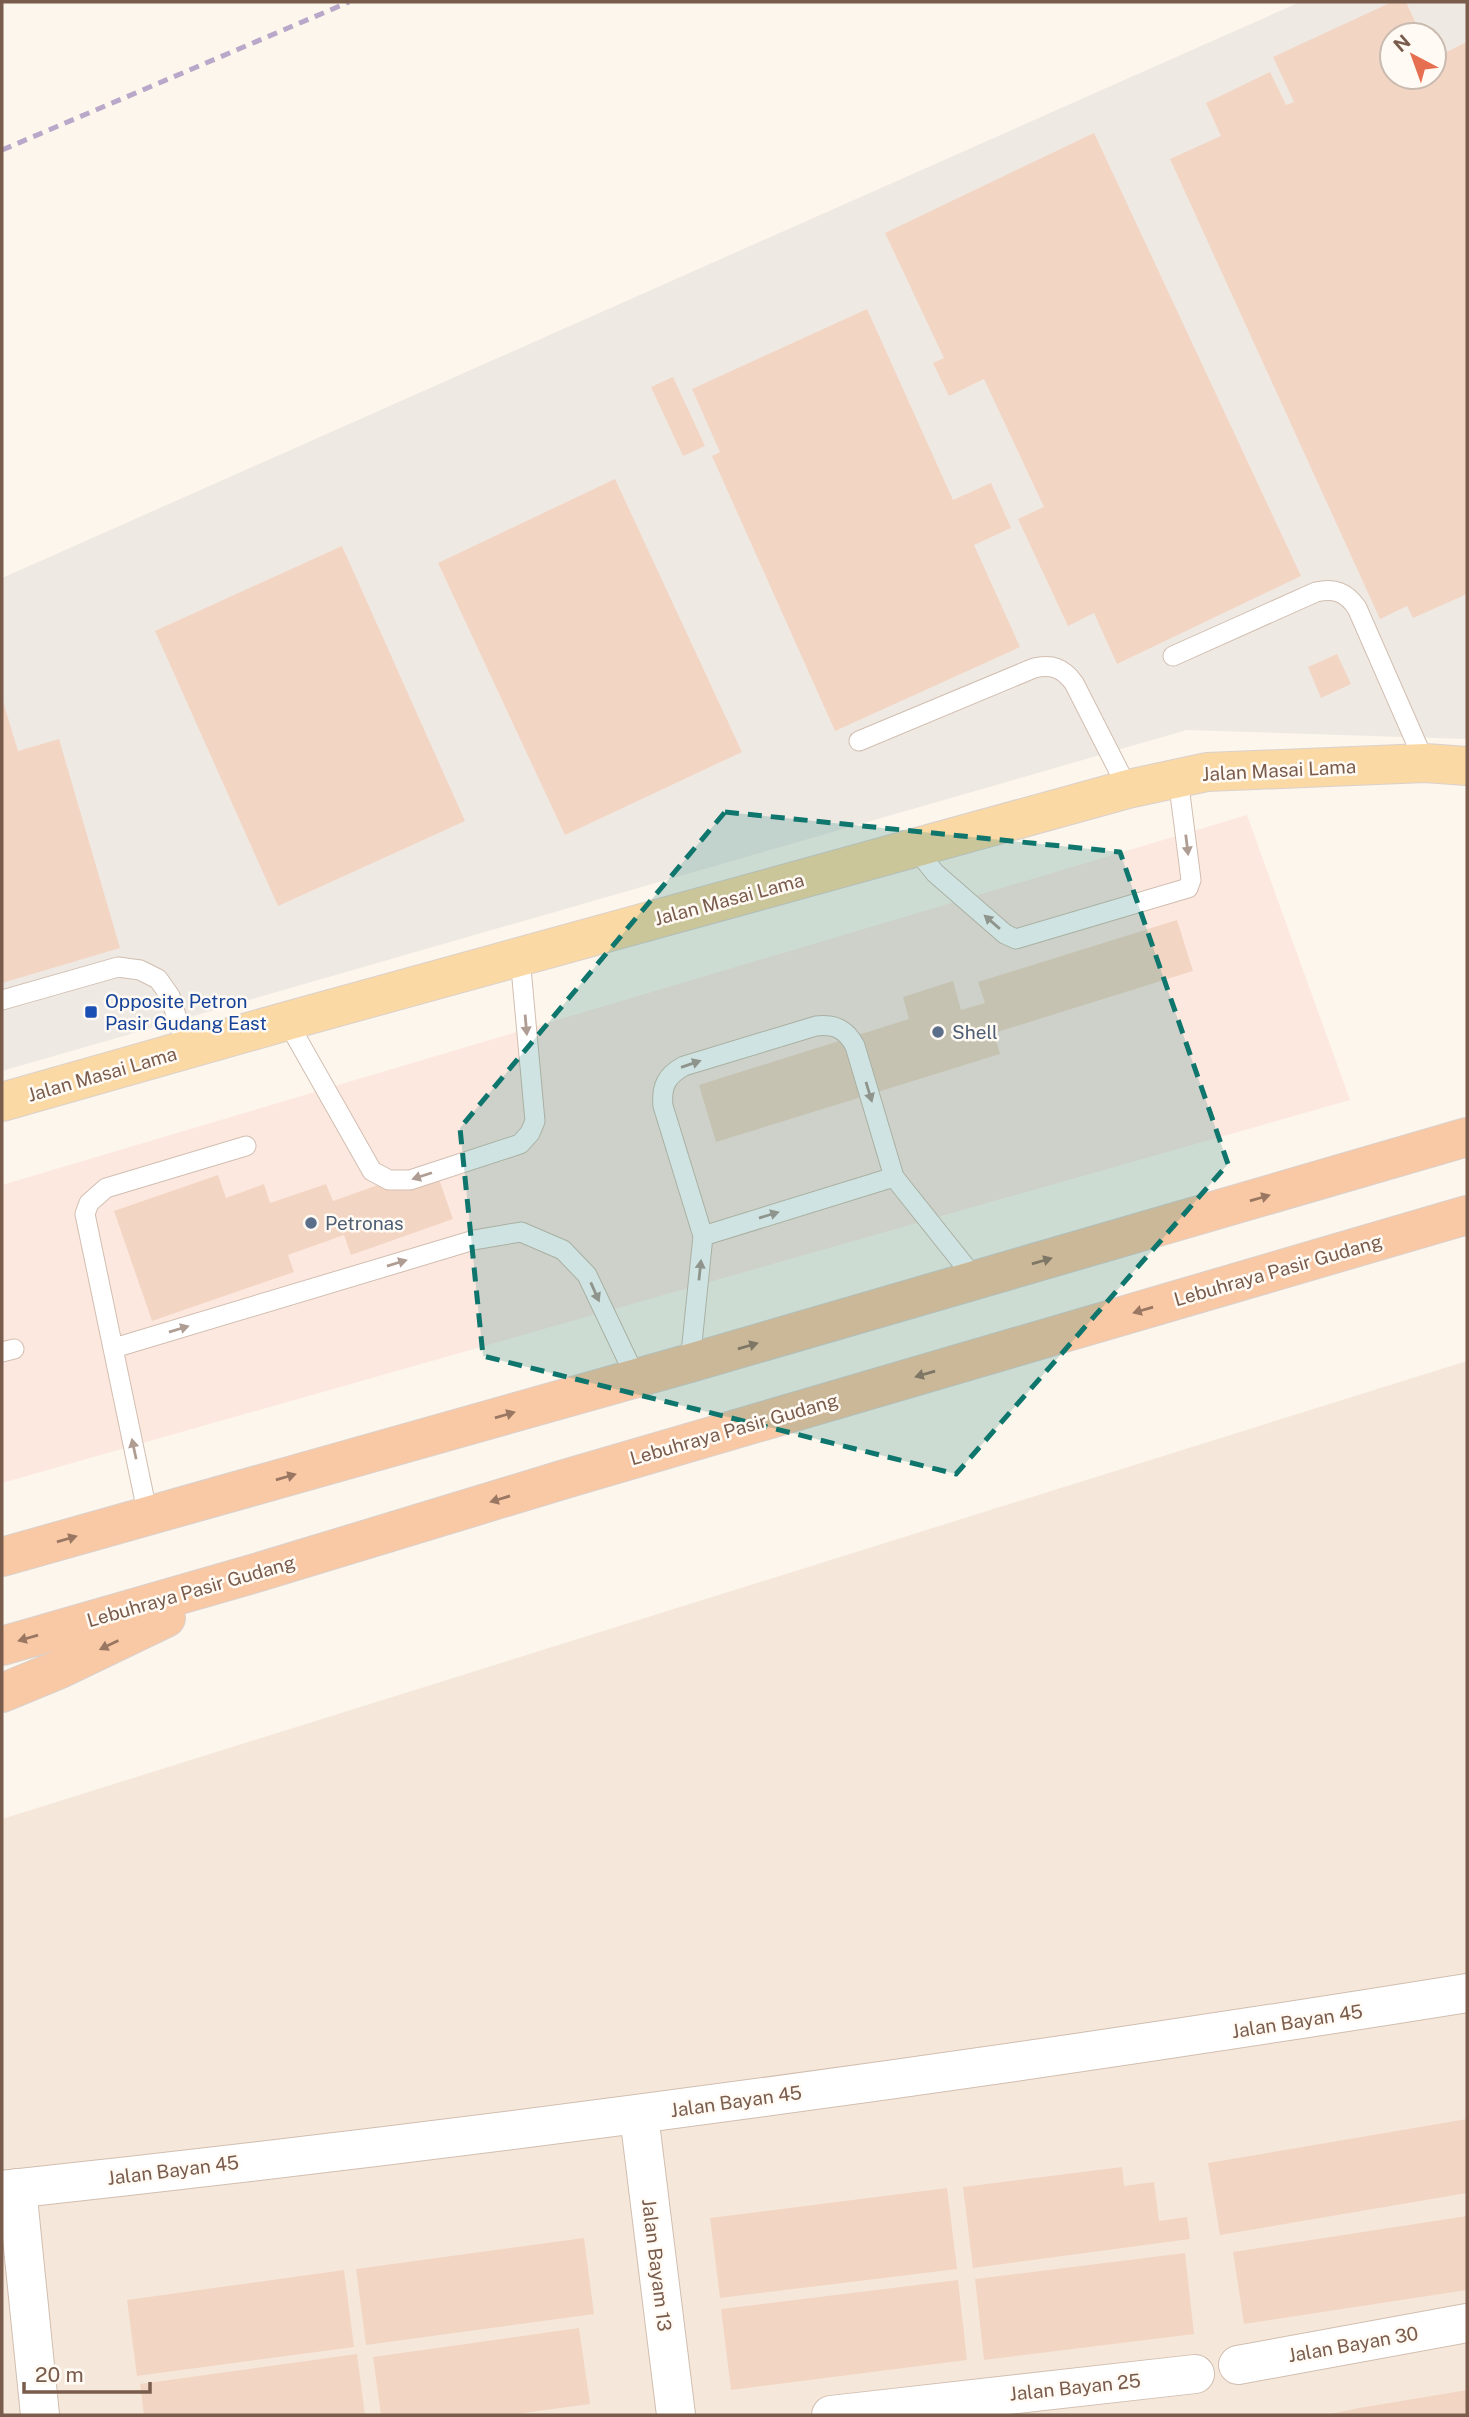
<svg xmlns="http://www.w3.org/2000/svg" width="1469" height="2417" font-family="'Public Sans',sans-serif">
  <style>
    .residential { fill: #f5e8da }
    .commercial { fill: #fde8e0 }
    .industrial { fill: #efe9e4; fill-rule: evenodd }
    .building { fill: #f3d5c3 }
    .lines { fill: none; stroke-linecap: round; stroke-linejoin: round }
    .service-casing { stroke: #d1beb0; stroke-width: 21 }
    .minor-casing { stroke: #d1beb0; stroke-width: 40 }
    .primary-casing { stroke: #dad1cd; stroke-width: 40 }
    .trunk-casing { stroke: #dad1cd; stroke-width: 40 }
    .service { stroke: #fff; stroke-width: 19 }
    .minor { stroke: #fff; stroke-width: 38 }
    .primary { stroke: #fbd9a5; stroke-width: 38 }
    .trunk { stroke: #f9c8a4; stroke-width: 38 }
    .rail { stroke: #b9a8c9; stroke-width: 5; stroke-dasharray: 10 7; stroke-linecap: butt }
    .oneway { fill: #af9d94 }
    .oneway2 { fill: #9a7763 }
    .marked { fill: #0f766e; fill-opacity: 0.2; stroke: #0f766e; stroke-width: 5; stroke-dasharray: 14 9; stroke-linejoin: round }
    .transit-dot { fill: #1a4fb4; stroke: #fffaf3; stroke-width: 2.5 }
    .service-dot { fill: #5c6f8a; stroke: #fffaf3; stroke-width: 2.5 }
    .labels { text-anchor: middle; stroke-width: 5; stroke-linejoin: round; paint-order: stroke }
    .street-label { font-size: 19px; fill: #7a5c4d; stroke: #fffaf3 }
    .transit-label { font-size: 19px; fill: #164399; stroke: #fffaf3; text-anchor: start }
    .service-label { font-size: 19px; fill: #4e5e75; stroke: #fffaf3; text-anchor: start }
  </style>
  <rect width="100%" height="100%" fill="#fdf6ec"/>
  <path class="residential" d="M1467,1361v1054h-1465v-596z"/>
  <path class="commercial" d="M1247,815l103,285 -1348,383v-298z"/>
  <path class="industrial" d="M1300,2h167v737l-280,-9 -1185,341v-493zM1392,35h42v42h-42z"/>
  <path class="building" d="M1392,2h14l15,33h-29v42h42v-19l33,-16v552l-54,24 -6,-12 -27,13 -210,-460 51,-23 -15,-33 64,-31 16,33 8,-3 -21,-45z
    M1094,133l207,443 -184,88 -23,-51 -26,13 -50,-107 26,-12 -60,-128 -35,17 -16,-33 11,-5 -59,-125z
    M867,309l86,191 38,-17 20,45 -37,17 46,102 -185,84 -123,-275 8,-4 -28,-63z
    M673,377l32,69 -22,10 -32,-69z
    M615,479l127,273 -177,83 -127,-272z
    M342,546l123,275 -187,85 -123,-275z
    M1337,654l14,30 -30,14 -13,-31z
    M2,698l16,53 41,-12 61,209 -118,35z
    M1177,920l16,51 -199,62 6,21 -284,88 -17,-57 210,-66 -6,-22 50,-16 8,29 24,-7 -7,-21z
    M434,1165l19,54 -102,36 -7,-20 -56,20 6,17 -142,49 -38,-110 104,-36 8,23 38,-14 6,19 56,-19 7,17z
    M1467,2119v74l-247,42 -12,-72z
    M1122,2167l2,19 30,-4 5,39 28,-4 3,22 -217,29 -10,-81z
    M947,2188l10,81 -237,29 -10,-80z
    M1467,2216v74l-223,34 -11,-72z
    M584,2238l10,76 -228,31 -10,-76z
    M1185,2253l9,81 -210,26 -9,-81z
    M344,2270l10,77 -217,29 -10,-76z
    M958,2280l9,80 -236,30 -10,-81z
    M579,2328l11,76 -81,11h-128l-8,-58z
    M357,2354l8,61h-221l-4,-31z
    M1467,2390v25h-141l33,-7z"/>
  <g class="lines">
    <defs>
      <path id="service" d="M1173,656l143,-64c19,-4 30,0 41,16l68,155
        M859,741l175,-73c18,-4 29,0 40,15l54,106
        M915,848l20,25 70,61 11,5 172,-51 3,-8 -13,-102
        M2,1000l116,-33 22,3 18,9 12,17 17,54
        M287,1021l85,150 17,9h21l110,-36 10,-11 5,-12 -15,-164
        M703,1236l191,-59
        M114,1348l360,-108 47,-8 42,18 24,25 49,103
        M2,1352l12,-3
        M690,1363l13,-127 -40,-130c-2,-20 4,-31 21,-40l132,-40c19,-2 30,3 39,20l39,131 82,103
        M148,1516l-63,-302 4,-11 17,-15 140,-42"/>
      <path id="minor" d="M639,2115l37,300
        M17,2188l23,227
        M2,2190c490,-53 978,-119 1465,-197
        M1238,2365l229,-42
        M831,2415l364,-41"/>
      <path id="primary" d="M2,1102l285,-81 841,-232 79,-17 218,-9 42,3"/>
      <path id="trunk" d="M2,1557l688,-194 777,-226
        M2,1646l257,-74 306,-93 902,-264
        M2,1693l58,-24 106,-51"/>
    </defs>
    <use href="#service" class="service-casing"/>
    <use href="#minor" class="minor-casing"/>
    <use href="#primary" class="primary-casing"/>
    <use href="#trunk" class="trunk-casing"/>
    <use href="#service" class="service"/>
    <use href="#minor" class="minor"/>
    <use href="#primary" class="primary"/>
    <use href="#trunk" class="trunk"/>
    <path class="rail" d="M2,150l347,-148"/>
  </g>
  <defs><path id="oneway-solid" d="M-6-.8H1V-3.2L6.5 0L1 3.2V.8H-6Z" transform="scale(1.75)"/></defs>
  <g class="oneway">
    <use href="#oneway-solid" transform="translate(1187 845) rotate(83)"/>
    <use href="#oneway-solid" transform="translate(992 922) rotate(-139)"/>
    <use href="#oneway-solid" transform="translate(526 1025) rotate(85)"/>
    <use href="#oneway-solid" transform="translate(691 1064) rotate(-19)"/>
    <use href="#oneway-solid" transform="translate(869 1092) rotate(73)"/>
    <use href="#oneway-solid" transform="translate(422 1176) rotate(162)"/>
    <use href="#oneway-solid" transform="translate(769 1215) rotate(-17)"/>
    <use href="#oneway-solid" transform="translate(397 1263) rotate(-17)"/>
    <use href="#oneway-solid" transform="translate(700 1270) rotate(-84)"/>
    <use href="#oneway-solid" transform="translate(595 1292) rotate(66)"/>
    <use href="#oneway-solid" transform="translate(179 1329) rotate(-17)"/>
    <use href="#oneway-solid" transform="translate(134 1449) rotate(-102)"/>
  </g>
  <g class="oneway2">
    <use href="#oneway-solid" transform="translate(1260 1198) rotate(-16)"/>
    <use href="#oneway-solid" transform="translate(1042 1261) rotate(-16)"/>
    <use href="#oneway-solid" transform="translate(1143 1310) rotate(164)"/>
    <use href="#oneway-solid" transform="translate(748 1346) rotate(-16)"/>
    <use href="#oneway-solid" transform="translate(925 1374) rotate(164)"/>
    <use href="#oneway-solid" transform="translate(505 1415) rotate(-16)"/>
    <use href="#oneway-solid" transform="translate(286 1477) rotate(-16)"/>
    <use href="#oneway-solid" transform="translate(500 1499) rotate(163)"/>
    <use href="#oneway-solid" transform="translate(67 1539) rotate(-16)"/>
    <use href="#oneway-solid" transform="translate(28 1638) rotate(164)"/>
    <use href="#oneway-solid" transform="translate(109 1645) rotate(154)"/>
  </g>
  <path class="marked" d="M725,812l395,40 108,312 -272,310 -473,-118 -23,-228z"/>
  <rect class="transit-dot" x="84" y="1005" width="14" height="14" rx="3.5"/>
  <g class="service-dot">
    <circle cx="938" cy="1032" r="7"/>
    <circle cx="311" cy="1223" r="7"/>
  </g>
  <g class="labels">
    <g class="street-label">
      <text transform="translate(1279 770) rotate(-3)" y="7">Jalan Masai Lama</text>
      <text transform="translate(729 899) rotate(-15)" y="7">Jalan Masai Lama</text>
      <text transform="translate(102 1074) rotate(-16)" y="7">Jalan Masai Lama</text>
      <text transform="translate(1278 1270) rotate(-16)" y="7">Lebuhraya Pasir Gudang</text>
      <text transform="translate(734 1429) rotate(-16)" y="7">Lebuhraya Pasir Gudang</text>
      <text transform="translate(191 1591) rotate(-16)" y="7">Lebuhraya Pasir Gudang</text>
      <text transform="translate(1297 2021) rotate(-9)" y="7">Jalan Bayan 45</text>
      <text transform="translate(736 2101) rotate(-8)" y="7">Jalan Bayan 45</text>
      <text transform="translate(173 2170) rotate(-7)" y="7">Jalan Bayan 45</text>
      <text transform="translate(657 2265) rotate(83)" y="7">Jalan Bayam 13</text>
      <text transform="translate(1353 2344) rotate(-10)" y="7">Jalan Bayan 30</text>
      <text transform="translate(1075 2387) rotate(-6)" y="7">Jalan Bayan 25</text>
    </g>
    <g class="transit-label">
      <text x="105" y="1008">Opposite Petron<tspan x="105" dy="22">Pasir Gudang East</tspan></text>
    </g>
    <g class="service-label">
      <text x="952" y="1039">Shell</text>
      <text x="325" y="1230">Petronas</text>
    </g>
  </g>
  <rect width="1469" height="2417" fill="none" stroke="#7a5c4d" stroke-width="7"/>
  <g transform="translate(1413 56) rotate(319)"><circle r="33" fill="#fffaf3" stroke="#cabbb1" stroke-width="2"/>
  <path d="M0-5L12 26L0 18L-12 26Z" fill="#e76f51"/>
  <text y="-10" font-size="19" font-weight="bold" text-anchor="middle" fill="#7a5c4d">N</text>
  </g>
  <path d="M24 2382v10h126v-10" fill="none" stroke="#7a5c4d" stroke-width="3.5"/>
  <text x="35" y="2382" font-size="21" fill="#7a5c4d" stroke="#fffaf3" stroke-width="5" paint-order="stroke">20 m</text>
</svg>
